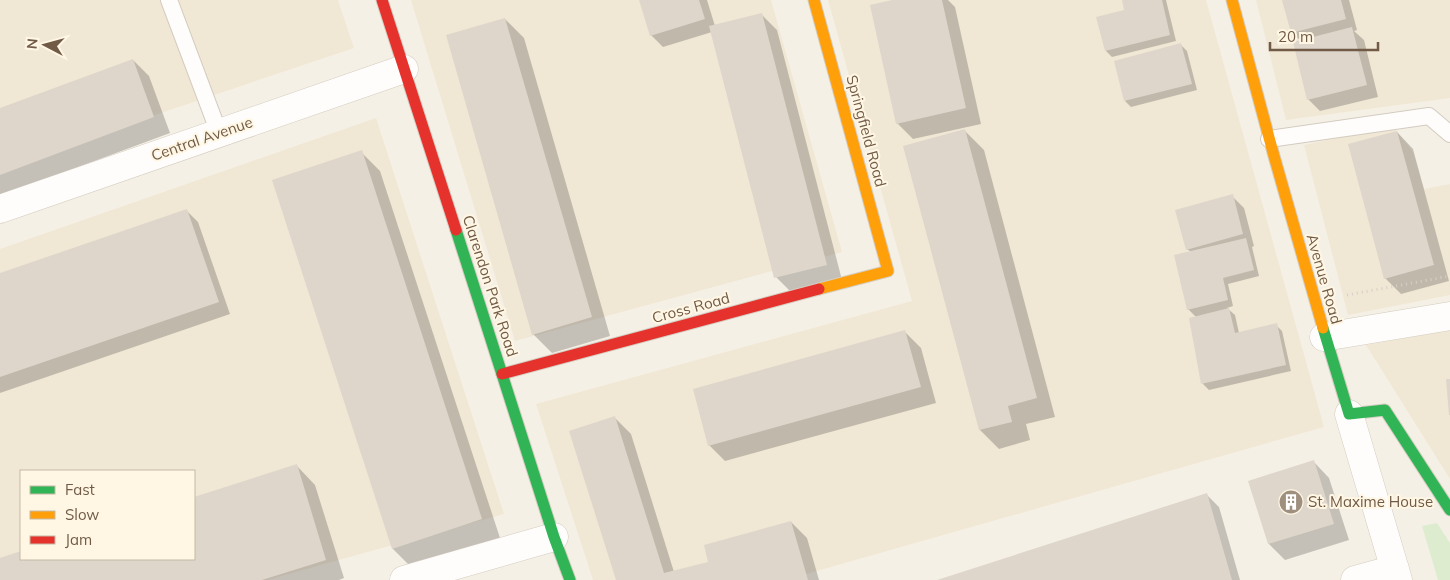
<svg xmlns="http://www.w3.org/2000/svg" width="1450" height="580" font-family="Mulish,sans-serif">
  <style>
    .residential { fill: #f1e7d5; fill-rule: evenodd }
    .green { fill: #ddeccf }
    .shadow { fill: #0003 }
    .building { fill: #ded6cb }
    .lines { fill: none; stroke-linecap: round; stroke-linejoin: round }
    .lane-casing { stroke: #d3cbc0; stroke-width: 18 }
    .street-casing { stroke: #d3cbc0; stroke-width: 29 }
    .fast-casing { stroke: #d5cdc2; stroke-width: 13 }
    .slow-casing { stroke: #d5cdc2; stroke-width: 13 }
    .jam-casing { stroke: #d5cdc2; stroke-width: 13 }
    .path { stroke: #d7cfc8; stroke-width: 3; stroke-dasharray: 1 4; stroke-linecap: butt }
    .lane { stroke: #fefdfb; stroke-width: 16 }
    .street { stroke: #fefdfb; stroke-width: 28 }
    .fast { stroke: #30b455; stroke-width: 11 }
    .slow { stroke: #ff9f0a; stroke-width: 11 }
    .jam { stroke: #e5322d; stroke-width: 11 }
    .labels { text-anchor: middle; stroke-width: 4; stroke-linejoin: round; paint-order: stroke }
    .street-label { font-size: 15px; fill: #715b47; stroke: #fff7e4 }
    .poi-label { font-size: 15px; fill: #715b47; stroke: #fff7e4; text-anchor: start }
  </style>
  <rect width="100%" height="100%" fill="#f5f0e5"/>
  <path class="residential" d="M0,0h338l16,48 -354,119z
    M411,0h360l71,252 -327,89z
    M828,0h378l118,427 -539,153h-192l-57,-176 376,-103z
    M1256,0h194v98l-164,22z
    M376,118l128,396 -237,66h-267v-331zM21,471h173v88h-173z
    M1393,126l20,26 11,37 26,-5v111l-102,20 -44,-170z
    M1450,330v149l-84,-134z"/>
  <path class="green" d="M1437,523l13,20v37h-12l-16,-54z"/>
  <path class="shadow" d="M640,0h67l8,26 46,-12 16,16 65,250 -50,13 -16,-16 -64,-245 -49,15 -12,-12z
    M897,0h51l7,7 26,117 -68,15 -16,-16z
    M1123,0h43l10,41 -64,16 -6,-6 20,-40z
    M1284,0h65l8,30 -3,1 10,9 14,57 -58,14 -12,-12 -7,-58 -9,-8z
    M505,19l19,19 86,298 -58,17 -19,-19z
    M1181,45l6,6 10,39 -66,17 -6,-6z
    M133,60l16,16 21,57 -170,63v-86z
    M965,131l19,19 71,267 -29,7 4,16 -31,9 -19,-19 -75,-283z
    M1397,132l16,17 36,132 -48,13 -16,-16z
    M361,152l19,19 120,367 -88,30 -19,-19 -120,-368z
    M1232,196l12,12 10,38 -2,1 7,29 -31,8 5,22 -6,2 8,7 4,18 37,-8 6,6 9,40 -82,19 -6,-6 -7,-67 -8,-8 3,-57 -4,-3z
    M186,210l12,12 32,92 -230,79v-119z
    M905,332l16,16 15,55 -211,58 -16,-16z
    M615,418l16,16 43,138 36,-9 81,-41 16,16 12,42h-201z
    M1313,461l16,17 20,62 -64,20 -16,-16 -19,-62z
    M297,466l18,19 29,93 -5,2h-339v-21l21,-7v7h173v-61z
    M1207,495l12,12 21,73h-300z"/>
  <path class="building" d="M639,0h60l6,19 -55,17z
    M892,0h50l24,108 -70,16 -26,-119z
    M1122,0h40l8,35 -65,16 -9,-34 28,-7z
    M1282,0h59l5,19 -55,14z
    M762,13l65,252 -53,13 -65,-252z
    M505,18l87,299 -60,18 -86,-300z
    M1352,27l15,58 -60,15 -14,-58z
    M1181,43l11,41 -68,17 -10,-40z
    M133,59l21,58 -154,58v-67z
    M965,129l72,269 -29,8 4,16 -33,8 -76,-284z
    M1397,131l37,134 -50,14 -36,-135z
    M362,150l120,369 -90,30 -120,-369z
    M1233,194l10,40 -57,16 -11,-40z
    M187,209l32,93 -219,75v-104z
    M1246,238l8,32 -31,8 5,22 -41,10 -13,-55z
    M1229,308l6,25 42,-10 9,42 -85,19 -12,-66z
    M905,330l16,57 -213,59 -15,-57z
    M1446,379h4v36h-1z
    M615,416l49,157 44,-11 -4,-17 87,-24 17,59h-192l-47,-149z
    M1314,460l20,64 -66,20 -20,-63z
    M297,464l29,96 -64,20h-262v-22l21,-7v8h173v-62z
    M1207,493l25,87h-295z"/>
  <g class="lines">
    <defs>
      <path id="lane" d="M169,0l50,133
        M1269,139l160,-23 21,18"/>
      <path id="street" d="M0,209l404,-140
        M1324,337l126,-21
        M1349,414l49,166
        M404,580l150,-43
        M1355,580l40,-11"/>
      <path id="fast" d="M456,230l98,307 16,43
        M1323,328l26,86 36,-4 65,100"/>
      <path id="slow" d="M814,0l74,271 -69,18
        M1232,0l42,156 49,172"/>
      <path id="jam" d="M382,0l74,230
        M502,374l317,-85"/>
    </defs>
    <use href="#lane" class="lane-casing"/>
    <use href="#street" class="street-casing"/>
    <use href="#fast" class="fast-casing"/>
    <use href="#slow" class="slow-casing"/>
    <use href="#jam" class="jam-casing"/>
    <path class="path" d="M1347,295l103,-19"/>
    <use href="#lane" class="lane"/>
    <use href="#street" class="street"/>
    <use href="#fast" class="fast"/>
    <use href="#slow" class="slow"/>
    <use href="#jam" class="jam"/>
  </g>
  <defs>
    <symbol id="building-disc" viewBox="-11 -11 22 22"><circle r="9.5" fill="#9f8f7e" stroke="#fff7e4"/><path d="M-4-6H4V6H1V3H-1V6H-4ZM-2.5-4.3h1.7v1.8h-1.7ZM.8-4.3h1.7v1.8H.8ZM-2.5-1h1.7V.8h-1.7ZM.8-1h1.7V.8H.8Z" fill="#fff"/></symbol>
  </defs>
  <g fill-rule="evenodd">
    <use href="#building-disc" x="1277" y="488" width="28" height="28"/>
  </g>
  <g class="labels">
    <g class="street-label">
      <text transform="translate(866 131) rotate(75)" y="5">Springfield Road</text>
      <text transform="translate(202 139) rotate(-19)" y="5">Central Avenue</text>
      <text transform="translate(1324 279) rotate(74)" y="5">Avenue Road</text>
      <text transform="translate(490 286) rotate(72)" y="5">Clarendon Park Road</text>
      <text transform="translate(691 308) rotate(-15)" y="5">Cross Road</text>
    </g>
    <g class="poi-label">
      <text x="1308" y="507">St. Maxime House</text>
    </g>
  </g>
  <rect x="20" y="470" width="175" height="90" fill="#fff7e4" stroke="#c6b9a5"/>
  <rect x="30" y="486" width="25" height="8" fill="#30b455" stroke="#c6b9a5"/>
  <text x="65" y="495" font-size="15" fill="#715b47">Fast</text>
  <rect x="30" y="511" width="25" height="8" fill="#ff9f0a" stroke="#c6b9a5"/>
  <text x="65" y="520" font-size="15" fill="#715b47">Slow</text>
  <rect x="30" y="536" width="25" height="8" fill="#e5322d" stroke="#c6b9a5"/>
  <text x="65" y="545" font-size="15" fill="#715b47">Jam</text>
  <g transform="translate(45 45) rotate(276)" stroke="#fff7e4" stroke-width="4" paint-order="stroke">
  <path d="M0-4L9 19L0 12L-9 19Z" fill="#715b47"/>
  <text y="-8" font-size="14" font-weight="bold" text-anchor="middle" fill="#715b47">N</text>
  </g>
  <path d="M1270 42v8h108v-8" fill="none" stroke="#715b47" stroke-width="2.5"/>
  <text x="1278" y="42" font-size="15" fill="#715b47" stroke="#fff7e4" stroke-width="4" paint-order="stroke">20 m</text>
</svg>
